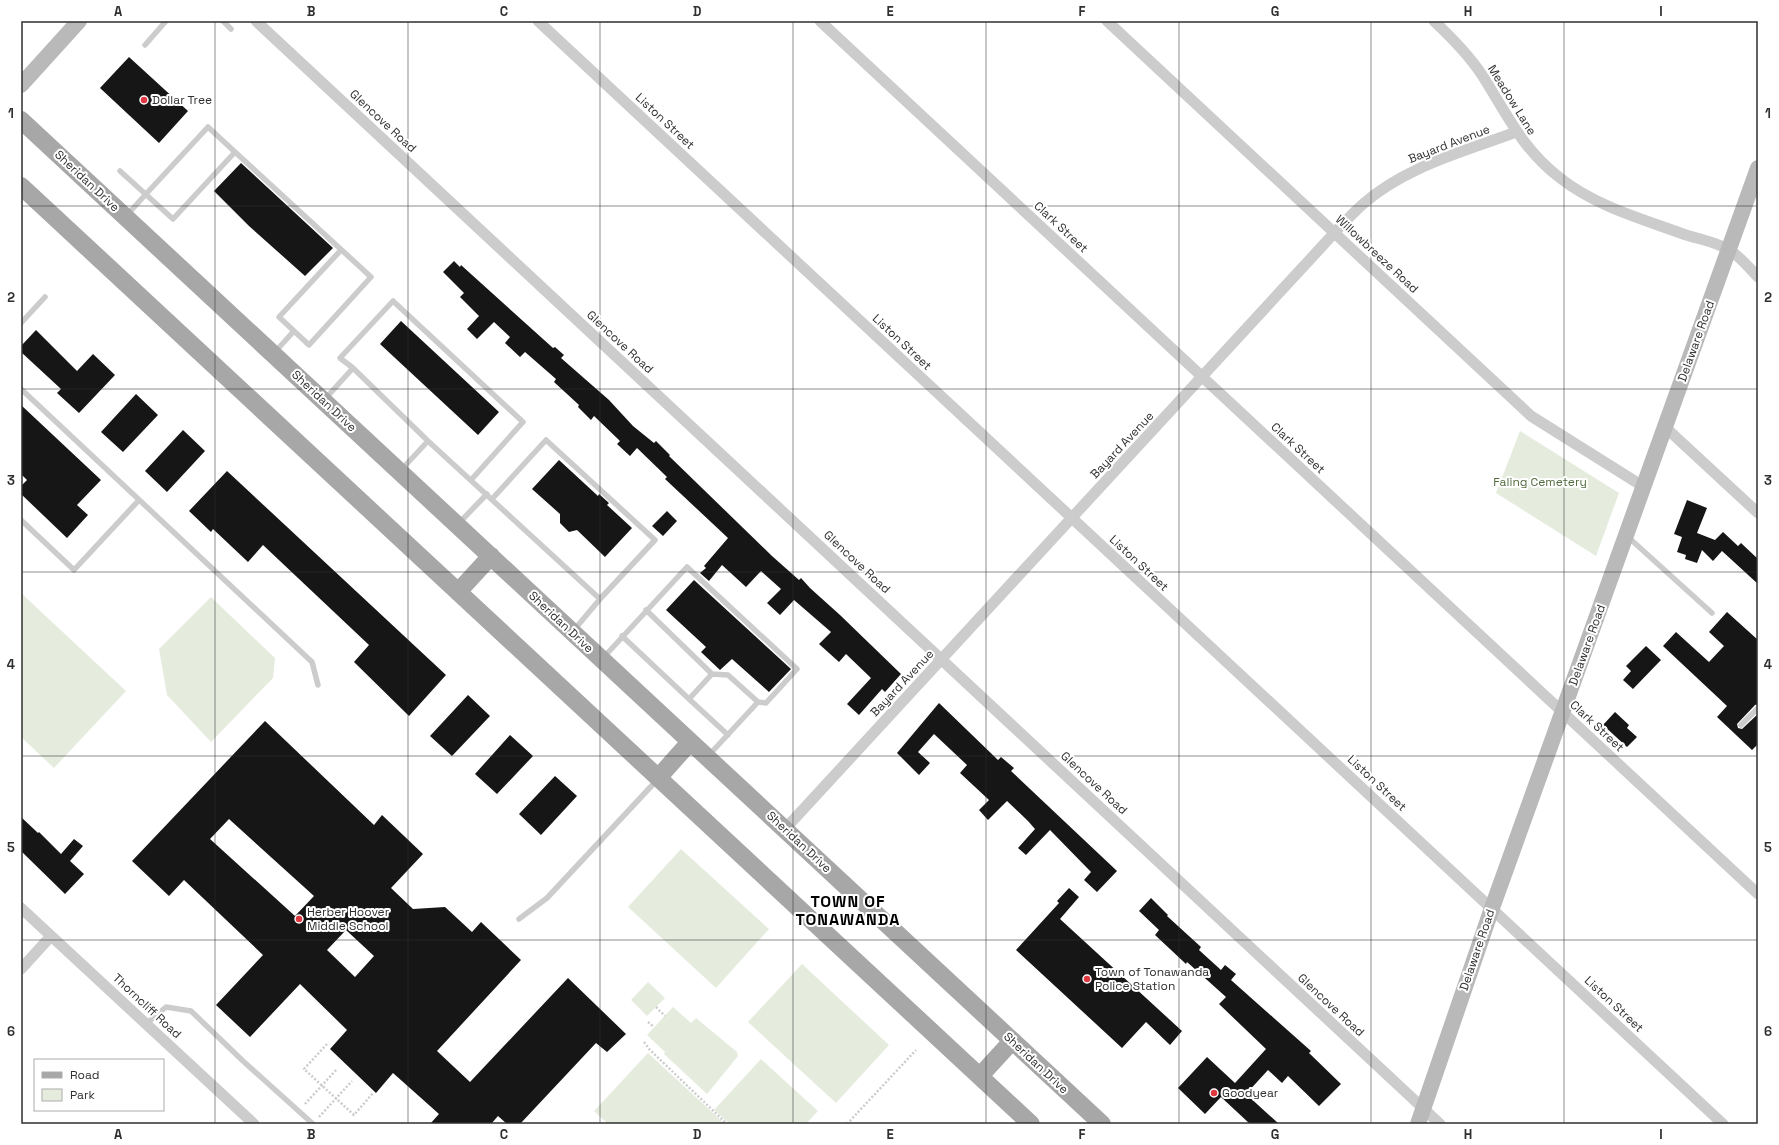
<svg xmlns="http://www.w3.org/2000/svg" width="1779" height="1145" font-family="'Space Grotesk',sans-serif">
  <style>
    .green { fill: #e5ecde }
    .building { fill: #161616; fill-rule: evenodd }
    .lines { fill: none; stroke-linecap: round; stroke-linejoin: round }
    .path { stroke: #ccc; stroke-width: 2.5; stroke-dasharray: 2 2; stroke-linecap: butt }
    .lane { stroke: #ccc; stroke-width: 5.5 }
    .street { stroke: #ccc; stroke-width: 11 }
    .secondary { stroke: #b9b9b9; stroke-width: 16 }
    .primary { stroke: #a7a7a7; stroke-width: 18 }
    .grid { fill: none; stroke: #2f2f2f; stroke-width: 1; stroke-opacity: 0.55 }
    .poi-dot { fill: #e03741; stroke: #fff; stroke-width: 1.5 }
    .labels { text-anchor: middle; stroke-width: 4; stroke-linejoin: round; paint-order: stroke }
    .poi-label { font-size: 12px; fill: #2f2f2f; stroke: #fff; text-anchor: start }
    .street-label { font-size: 12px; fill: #2f2f2f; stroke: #fff }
    .park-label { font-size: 12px; fill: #526a3e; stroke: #fff }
    .district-label { font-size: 16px; font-weight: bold; letter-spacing: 1px; fill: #000; stroke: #fff }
    .neatline { fill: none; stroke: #2f2f2f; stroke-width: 1.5 }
    .grid-label { font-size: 13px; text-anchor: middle; font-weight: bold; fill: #2f2f2f }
  </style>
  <rect width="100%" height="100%" fill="#fff"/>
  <path class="green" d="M1520,431l99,62 -23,63 -100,-63z
    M21,593l105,98 -72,77 -33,-31z
    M211,597l64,61 -2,20 -62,64 -44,-47 -8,-46z
    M681,849l88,80 -53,59 -88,-81z
    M802,964l87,81 -53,58 -88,-81z
    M648,982l17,16 -18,18 -16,-16z
    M673,1007l18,16 5,-5 41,34 1,4 -31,38 -43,-40 1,-2 -18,-17z
    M648,1053l77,71h-117l-14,-13z
    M761,1059l57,52 -12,13h-76l-16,-14z"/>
  <path class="building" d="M129,57l59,54 -29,32 -59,-55z
    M241,163l92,85 -28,28 -56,-50 -35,-35z
    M454,261l6,6 1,-2 92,83 2,-1 9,8 -3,3 48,42 24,26 21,17 2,-2 14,14 -1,1 103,100 27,24 2,-2 9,10 30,27 61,59 -16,18 -3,-3 -23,26 -12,-11 24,-26 -25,-24 -7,8 -20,-18 12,-12 -37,-32 -14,15 -13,-12 14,-14 -20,-18 -15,16 -24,-22 -13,16 -9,-8 6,-5 -2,-2 24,-28 -63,-59 2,-2 -30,-29 -7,8 -13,-12 3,-3 -26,-25 -3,4 -13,-13 1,-2 -25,-23 2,-3 -31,-27 -5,5 -15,-14 5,-6 -16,-15 -17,17 -10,-10 12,-13 -19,-19 4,-4 -21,-21z
    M401,321l98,91 -21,23 -98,-91z
    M36,330l41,41 16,-17 22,21 -36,38 -22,-20 4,-4 -40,-37v-6z
    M136,394l22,21 -35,37 -22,-20z
    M21,405l80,75 -24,25 11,10 -21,23 -46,-44v-8l6,-6 -6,-6z
    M183,430l22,21 -38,41 -22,-21z
    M559,460l39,36 1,-2 10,9 -2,2 25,23 -27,29 -28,-27 -8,2 -9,-9v-9l-28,-25z
    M227,471l219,204 -37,41 -55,-54 15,-17 -106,-100 -15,17 -35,-33 -2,3 -22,-21z
    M1687,500l20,8 -10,25 18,7 8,-8 15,14 3,-3 17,16v25l-36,-33 -9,10 -11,-11 -5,13 -12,-4 1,-4 -9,-3 5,-15 -8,-3z
    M667,511l10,10 -14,15 -11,-10z
    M694,580l97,89 -22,23 -37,-33 -12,11 -19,-18 5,-5 -40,-37z
    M1727,612l31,28v64l-3,1 -18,19 1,4 4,1 16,-15v30l-6,6 -35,-33 10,-11 -64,-60 13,-14 33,30 15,-16 -15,-14z
    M1646,646l15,14 -28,29 -10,-9 8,-9 -5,-5z
    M468,695l22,21 -38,40 -22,-20z
    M939,703l59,57 3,-3 13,11 -3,3 106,100 -20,21 -13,-12 7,-8 -41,-42 -24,25 -8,-7 17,-19 -7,-8 -21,-20 -19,19 -9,-10 10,-10 -29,-27 7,-8 -33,-31 -16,18 12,11 -11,12 -22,-22z
    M1615,712l14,13 -2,3 10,9 -10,10 -24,-22z
    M265,721l109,104 8,-10 41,39 -32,34 22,21 32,-2 27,25 9,-10 40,38 -84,91 33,31 98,-104 58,56 -19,18 -11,-9 -76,81h-13l-9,-8 -7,8h-61l9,-10 -46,-41 -17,20 -46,-44 17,-19 -47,-46 -50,53 -34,-32 47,-50 -79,-75 -15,16 -37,-35zM229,819l85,77 -19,20 -85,-77zM346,930l28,26 -19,21 -28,-27z
    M510,735l23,21 -36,38 -22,-20z
    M555,776l22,20 -36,39 -22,-21z
    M21,817l17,16 1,-1 22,22 13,-15 9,7 -13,15 14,13 -19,20 -44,-43z
    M1069,888l10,9 -19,22 122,112 -12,14 -24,-23 -24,26 -106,-98 43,-47 -2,-2z
    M1151,898l17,17 -1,1 34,31 -2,3 22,20 4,-5 11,9 -5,6 80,71 -2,2 32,31 -22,22 -31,-30 -6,7 -14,-13 -22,24 33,30h-29l-29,-27 -16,17 -27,-26 29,-31 28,26 31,-34 -47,-45 7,-7 -39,-35 -1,2 -31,-29 4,-5 -20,-19z"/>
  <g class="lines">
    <path class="path" d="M656,1007l9,9
      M648,1022l6,5
      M644,1042l6,8 77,74
      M327,1044l-23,25 50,46 19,-22
      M305,1104l32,-35
      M319,1117l33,-36
      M847,1124l69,-74"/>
    <path class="lane" d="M223,21l8,8
      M145,45l21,-24
      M235,152l136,125 -62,68 -30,-28 62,-67
      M120,171l53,48 62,-67 -27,-25 -62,67 -19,21
      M21,323l24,-26
      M274,353l20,-22
      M353,368l-13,-10 53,-57 130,121 -52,58
      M21,389l291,273 6,23
      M325,399l28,-31 75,73 172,158 -26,31
      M401,470l27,-29
      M492,499l54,-59 109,100 -55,59
      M21,520l53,50 65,-70
      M459,523l28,-29
      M1628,537l84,76
      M622,636l67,63 23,-25 -66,-64
      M603,658l84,-91 110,102 -31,34 -8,-1
      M689,699l39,36
      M1741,725l17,-17
      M709,755l49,-53 -30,-27 -16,-1
      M519,919l28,-21 110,-118
      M146,1024l20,-17 25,4 52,50 70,63"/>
    <path class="street" d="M256,21l1184,1103
      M538,21l1185,1103
      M820,21l938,873
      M1107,21l424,395 113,71
      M1434,21c18,17 35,34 48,54 25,39 40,74 78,103 37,29 83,41 126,57 13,4 33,8 43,15 11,6 20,18 29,27
      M1665,427l93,86
      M785,829l517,-561c20,-21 39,-44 61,-64 43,-38 100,-52 153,-72
      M21,908l233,216
      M21,969l30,-33"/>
    <path class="secondary" d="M21,85l58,-64
      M1418,1124l74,-216 266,-740"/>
    <path class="primary" d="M21,120l1081,1004
      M21,186l1010,938
      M458,592l33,-36
      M658,778l32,-36
      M980,1076l32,-35"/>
  </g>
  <path class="grid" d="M215,21v1103M408,21v1103M600,21v1103M793,21v1103M986,21v1103M1179,21v1103M1371,21v1103M1564,21v1103M21,206h1737M21,389h1737M21,572h1737M21,756h1737M21,940h1737"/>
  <g class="poi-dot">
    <circle cx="144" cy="100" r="4"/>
    <circle cx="299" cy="919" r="4"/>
    <circle cx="1087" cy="979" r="4"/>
    <circle cx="1214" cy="1093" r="4"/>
  </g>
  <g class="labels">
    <g class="poi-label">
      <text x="152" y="104">Dollar Tree</text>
      <text x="307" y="916">Herber Hoover<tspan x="307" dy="14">Middle School</tspan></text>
      <text x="1095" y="976">Town of Tonawanda<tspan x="1095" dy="14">Police Station</tspan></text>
      <text x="1222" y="1097">Goodyear</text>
    </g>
    <g class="street-label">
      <text transform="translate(1512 100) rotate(58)" y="4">Meadow Lane</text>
      <text transform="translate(383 121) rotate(43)" y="4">Glencove Road</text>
      <text transform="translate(665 121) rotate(43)" y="4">Liston Street</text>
      <text transform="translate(1449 144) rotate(-21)" y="4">Bayard Avenue</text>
      <text transform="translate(87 181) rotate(43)" y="4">Sheridan Drive</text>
      <text transform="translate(1061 227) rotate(43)" y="4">Clark Street</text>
      <text transform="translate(1377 254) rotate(43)" y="4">Willowbreeze Road</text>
      <text transform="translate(1696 341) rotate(-70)" y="4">Delaware Road</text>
      <text transform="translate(620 342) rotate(43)" y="4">Glencove Road</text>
      <text transform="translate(902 342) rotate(43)" y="4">Liston Street</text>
      <text transform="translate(324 401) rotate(43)" y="4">Sheridan Drive</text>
      <text transform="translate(1122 445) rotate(-47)" y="4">Bayard Avenue</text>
      <text transform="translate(1298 448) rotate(43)" y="4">Clark Street</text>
      <text transform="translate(857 562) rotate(43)" y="4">Glencove Road</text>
      <text transform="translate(1139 563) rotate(43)" y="4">Liston Street</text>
      <text transform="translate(561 622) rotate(43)" y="4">Sheridan Drive</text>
      <text transform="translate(1587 645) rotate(-70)" y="4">Delaware Road</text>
      <text transform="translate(902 683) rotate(-47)" y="4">Bayard Avenue</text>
      <text transform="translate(1597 726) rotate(43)" y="4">Clark Street</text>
      <text transform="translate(1094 783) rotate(43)" y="4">Glencove Road</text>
      <text transform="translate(1377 783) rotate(43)" y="4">Liston Street</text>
      <text transform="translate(799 842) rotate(43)" y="4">Sheridan Drive</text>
      <text transform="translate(1477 950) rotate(-71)" y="4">Delaware Road</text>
      <text transform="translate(1614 1004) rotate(43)" y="4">Liston Street</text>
      <text transform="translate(1331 1005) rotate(43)" y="4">Glencove Road</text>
      <text transform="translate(147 1006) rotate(43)" y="4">Thorncliff Road</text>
      <text transform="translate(1036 1063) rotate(43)" y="4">Sheridan Drive</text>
    </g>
    <g class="park-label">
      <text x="1540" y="486">Faling Cemetery</text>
    </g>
    <g class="district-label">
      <text x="848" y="907">TOWN OF<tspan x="848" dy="18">TONAWANDA</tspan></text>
    </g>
  </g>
  <rect width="1779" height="1145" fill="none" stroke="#ffffff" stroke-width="44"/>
  <rect x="34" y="1059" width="130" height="52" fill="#ffffff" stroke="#acacac"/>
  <rect x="42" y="1072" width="20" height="6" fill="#a7a7a7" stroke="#acacac"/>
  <text x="70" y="1079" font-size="12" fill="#2f2f2f">Road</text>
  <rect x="42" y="1089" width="20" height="12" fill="#e5ecde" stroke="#acacac"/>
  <text x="70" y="1099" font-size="12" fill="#2f2f2f">Park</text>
  <rect x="22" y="22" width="1735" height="1101" class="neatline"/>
  <g class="grid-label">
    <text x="118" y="16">A</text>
    <text x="311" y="16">B</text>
    <text x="504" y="16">C</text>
    <text x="697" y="16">D</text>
    <text x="890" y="16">E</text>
    <text x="1082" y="16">F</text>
    <text x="1275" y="16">G</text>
    <text x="1468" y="16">H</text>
    <text x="1661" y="16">I</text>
    <text x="11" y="118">1</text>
    <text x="1768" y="118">1</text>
    <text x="11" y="302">2</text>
    <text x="1768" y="302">2</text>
    <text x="11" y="485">3</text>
    <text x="1768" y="485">3</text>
    <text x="11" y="669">4</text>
    <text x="1768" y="669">4</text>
    <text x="11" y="852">5</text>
    <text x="1768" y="852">5</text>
    <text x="11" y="1036">6</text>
    <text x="1768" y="1036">6</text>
    <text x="118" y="1139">A</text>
    <text x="311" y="1139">B</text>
    <text x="504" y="1139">C</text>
    <text x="697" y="1139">D</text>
    <text x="890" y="1139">E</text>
    <text x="1082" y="1139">F</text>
    <text x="1275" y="1139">G</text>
    <text x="1468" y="1139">H</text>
    <text x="1661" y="1139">I</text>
  </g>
</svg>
